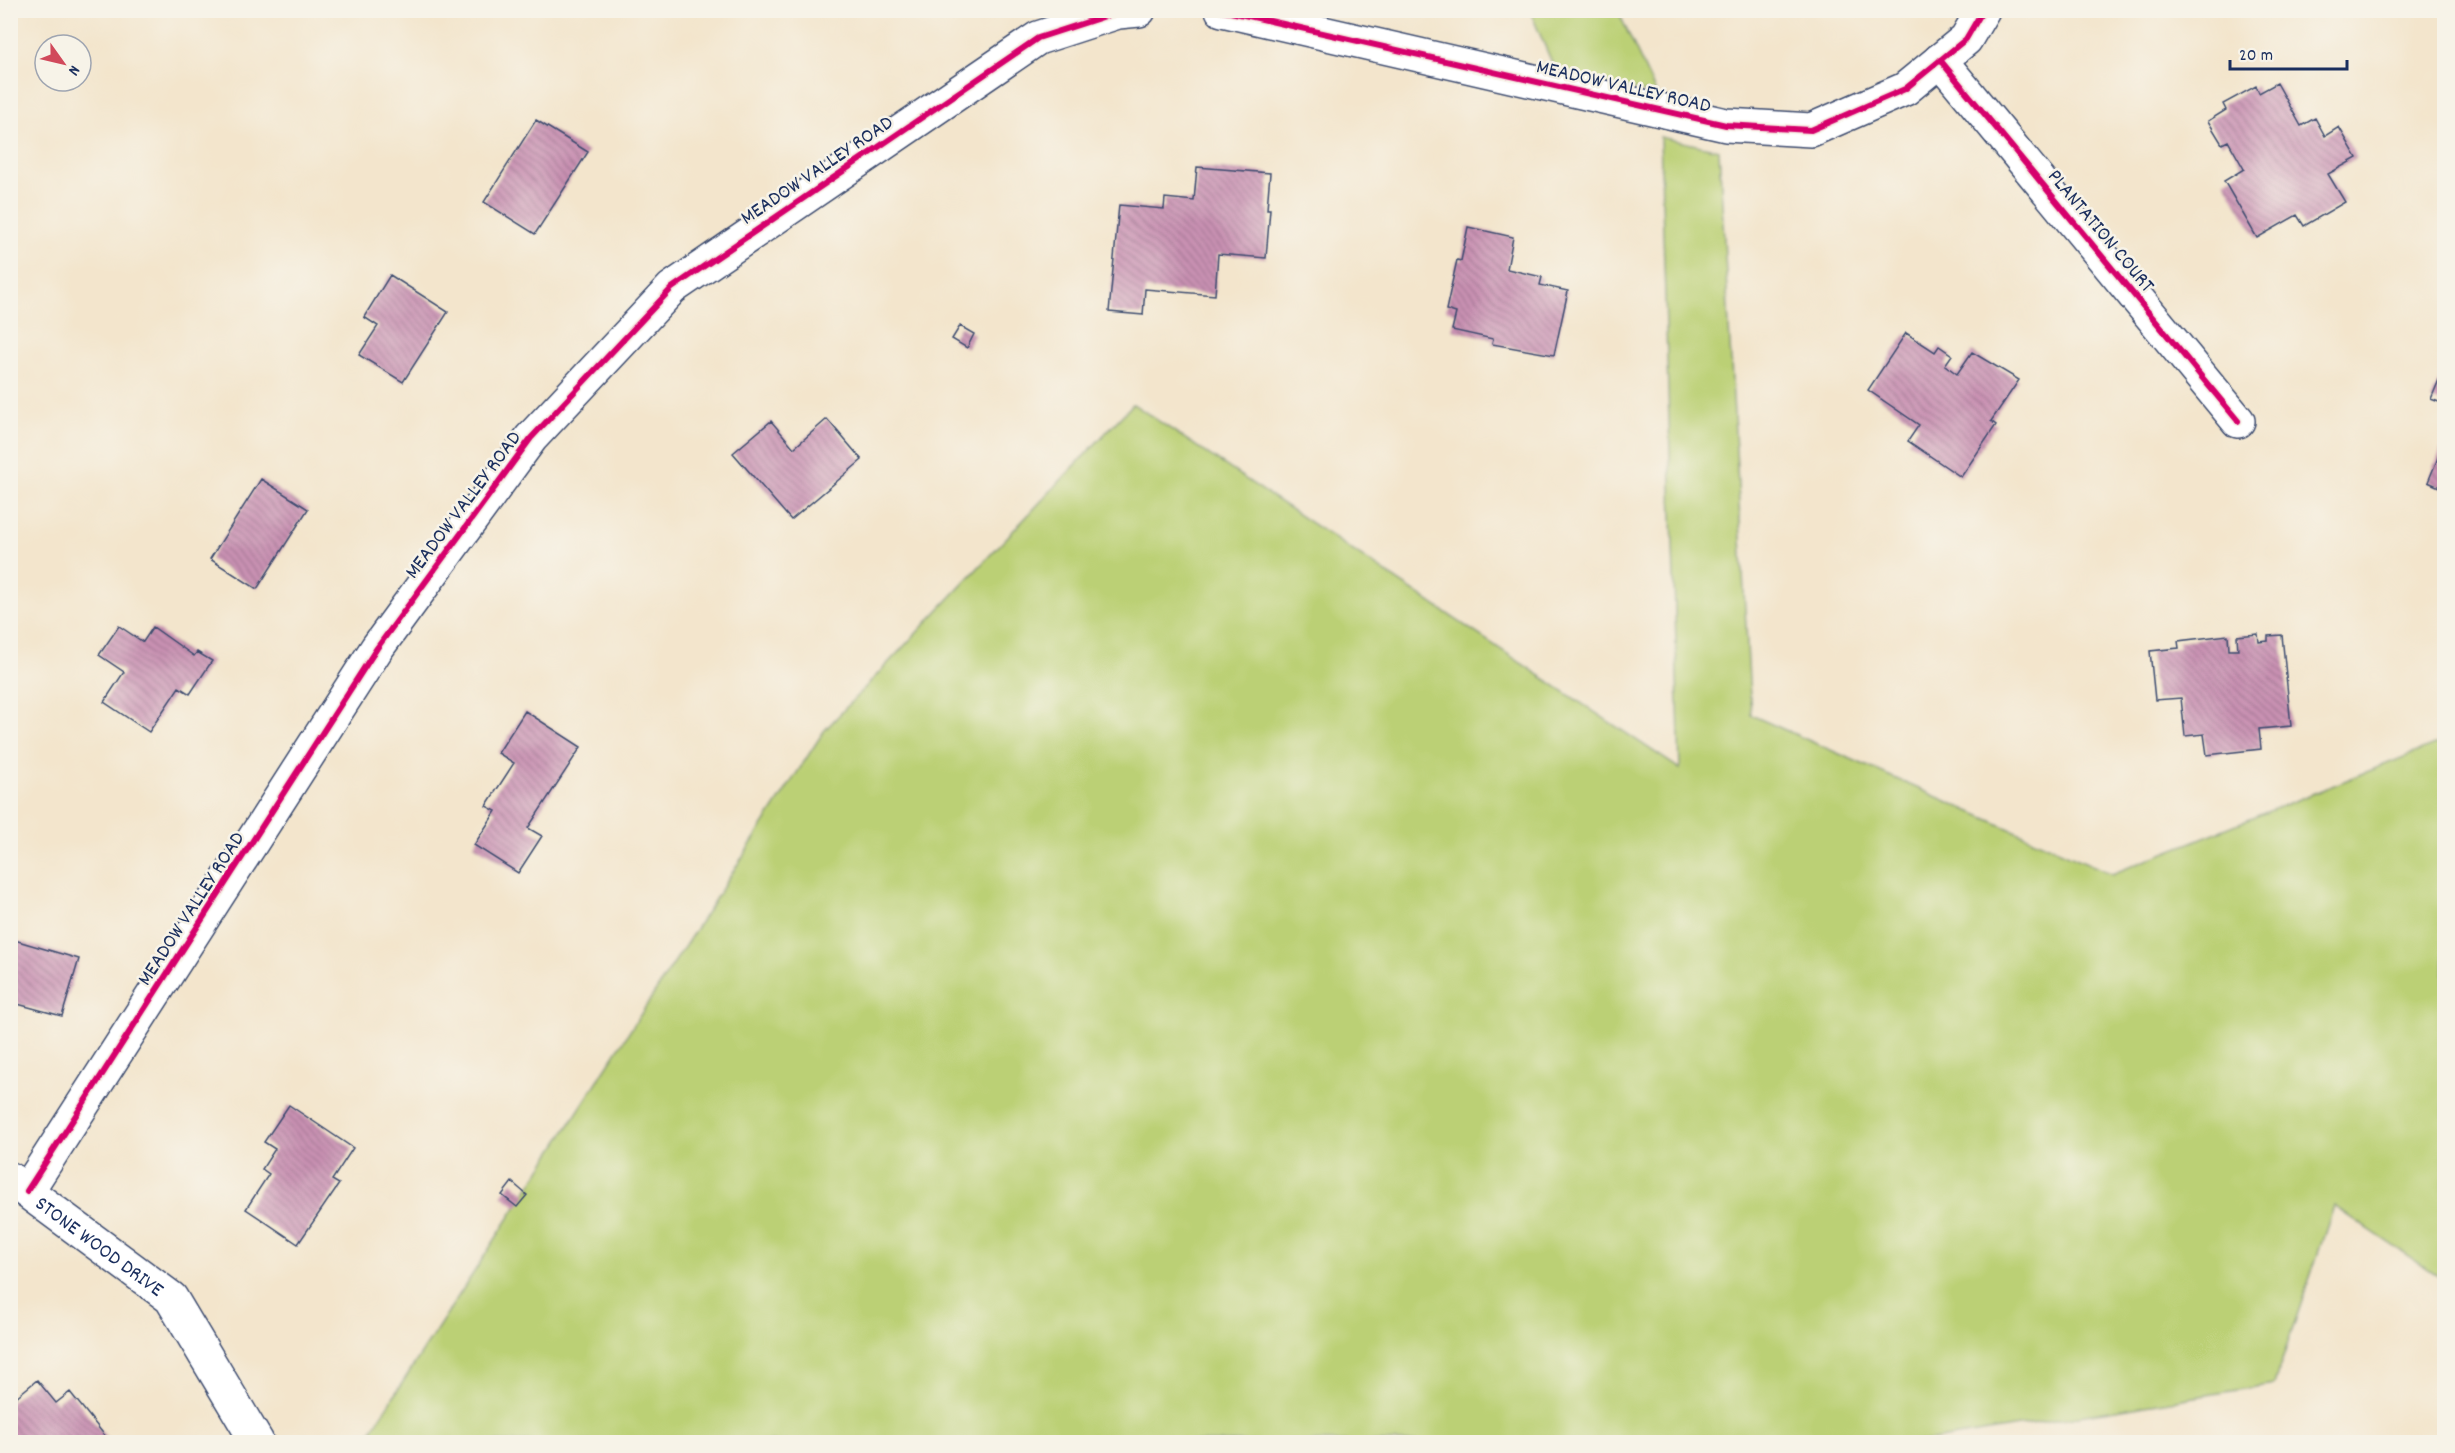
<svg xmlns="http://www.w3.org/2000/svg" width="2455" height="1453" font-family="Dekko,sans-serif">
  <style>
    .park { fill: #bbd074; stroke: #6b8069; stroke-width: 1.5 }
    .building { fill: url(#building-back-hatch) }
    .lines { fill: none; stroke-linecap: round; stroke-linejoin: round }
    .minor-casing { stroke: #3b4a6e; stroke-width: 36 }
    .minor { stroke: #fff; stroke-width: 33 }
    .cycleway-casing { stroke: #f7f3e8; stroke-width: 10 }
    .cycleway { stroke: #d6006c; stroke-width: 6 }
    .labels { text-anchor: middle; stroke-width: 5; stroke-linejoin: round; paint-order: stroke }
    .street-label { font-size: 21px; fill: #1b2f5e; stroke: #f7f3e8 }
  </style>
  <defs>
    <pattern id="building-back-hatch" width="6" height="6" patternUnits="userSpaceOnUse" patternTransform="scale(1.5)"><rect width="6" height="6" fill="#c991b2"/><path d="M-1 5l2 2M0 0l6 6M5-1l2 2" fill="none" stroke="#a27794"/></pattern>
  </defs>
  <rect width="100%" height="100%" fill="#f7f3e8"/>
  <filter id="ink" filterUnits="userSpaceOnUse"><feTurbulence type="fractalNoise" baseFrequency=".0167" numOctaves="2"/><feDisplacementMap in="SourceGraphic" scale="12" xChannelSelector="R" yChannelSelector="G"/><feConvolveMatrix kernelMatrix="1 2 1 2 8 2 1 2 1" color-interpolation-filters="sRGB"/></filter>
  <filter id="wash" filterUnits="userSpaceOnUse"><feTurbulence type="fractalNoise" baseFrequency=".008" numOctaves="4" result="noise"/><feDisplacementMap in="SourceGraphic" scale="24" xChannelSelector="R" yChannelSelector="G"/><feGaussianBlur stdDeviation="1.35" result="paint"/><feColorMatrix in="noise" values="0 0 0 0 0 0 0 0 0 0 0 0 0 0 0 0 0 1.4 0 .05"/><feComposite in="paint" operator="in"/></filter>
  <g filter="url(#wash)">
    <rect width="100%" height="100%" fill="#f3e5cc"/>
    <path class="park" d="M1530,11h88l39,84 -101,-23z
      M1660,137l59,13 32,565 361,159 332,-133v539l-110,-74 -60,178 -353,58h-1557l460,-711 309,-327 547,365z"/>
    <g id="blocks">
      <path class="building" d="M2277,83l24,43 14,-8 10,18 14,-9 18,31 -29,16 17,28 -41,24 -7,-11 -40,23 -33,-57 20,-12 -16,-28 -6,3 -14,-23 18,-11 -3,-6 33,-18 3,7z
        M536,120l52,32 -53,82 -51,-32z
        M1197,167l73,6 -3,36h3l-4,49 -48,-4 -3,41 -70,-6 -2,26 -34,-3 10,-107 45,4 1,-11 29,3z
        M1468,227l45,10 -6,32 35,8 -2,8 28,6 -14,64 -62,-11 1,-5 -41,-9 4,-17 -10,-3 11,-50 4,1z
        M390,275l58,37 -45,70 -44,-27 19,-29 -14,-9z
        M960,326l14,8 -7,14 -15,-9z
        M1906,333l29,19 4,-6 13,9 -7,10 12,9 15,-22 47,28 -28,41 5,4 -35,52 -53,-36 11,-16 -51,-35z
        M2444,368v36l-13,-5z
        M827,419l35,41 -71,60 -58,-67 38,-32 23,27z
        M2444,443v46l-16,-7z
        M261,479l47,30 -51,80 -47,-30z
        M119,626l24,16 10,-15 41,29 3,-4 15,9 -22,33 -11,-7 -30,45 -45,-30 20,-30 -25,-17z
        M2258,634l1,8 9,-1v-5l14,-1 9,91 -32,3 2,20 -54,6 -3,-21 -19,2 -4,-38 -26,2 -5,-49 29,-3 -1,-7 50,-6 1,15h9l-1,-14z
        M525,711l56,36 -53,81 14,8 -24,37 -44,-28 22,-34 -10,-5 28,-43 -16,-10z
        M11,939l68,20 -17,57 -52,-14z
        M289,1105l64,43 -21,32 7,4 -41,60 -52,-35 23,-35 -7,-5 13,-20 -11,-7z
        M512,1182l15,13 -10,12 -15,-12z
        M37,1380l19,23 14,-11 40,50h-99l-1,-40z"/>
    </g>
  </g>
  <g filter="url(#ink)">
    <use href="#blocks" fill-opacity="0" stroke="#3b4a6e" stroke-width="1.5"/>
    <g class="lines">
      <defs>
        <g id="minor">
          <path d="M1222,10l504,115 85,5 94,-41 61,-50 17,-29"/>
          <path d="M1940,60l298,361"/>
          <path id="s1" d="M10,1179l161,119 86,144"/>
          <path d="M27,1191l350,-543 154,-210 141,-150 366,-250 80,-26 21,-2"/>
        </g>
      </defs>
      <use href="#minor" class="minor-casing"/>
      <use href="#minor" class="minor"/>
      <defs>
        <path id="cycleway" d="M1222,10l504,115 85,5 94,-41 61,-50 17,-29
          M1940,60l298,361
          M27,1191l350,-543 154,-210 141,-150 366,-250 80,-26 21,-2"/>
      </defs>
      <use href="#cycleway" class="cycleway-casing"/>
      <use href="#cycleway" class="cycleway"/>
    </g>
  </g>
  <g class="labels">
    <g class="street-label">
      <text transform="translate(1624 85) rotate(13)" y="7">MEADOW VALLEY ROAD</text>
      <text transform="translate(816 169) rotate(-34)" y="7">MEADOW VALLEY ROAD</text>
      <text transform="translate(2102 230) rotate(50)" y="7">PLANTATION COURT</text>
      <text transform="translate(462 504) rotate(-53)" y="7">MEADOW VALLEY ROAD</text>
      <text transform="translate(190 908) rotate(-57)" y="7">MEADOW VALLEY ROAD</text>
      <text dy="7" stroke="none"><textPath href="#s1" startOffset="112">STONE WOOD DRIVE</textPath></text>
    </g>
  </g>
  <rect width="2455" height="1453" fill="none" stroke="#f7f3e8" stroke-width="36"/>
  <g transform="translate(63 63) rotate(124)"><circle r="28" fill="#f7f3e8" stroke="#9fa5b1" stroke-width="1.5"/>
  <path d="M0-4.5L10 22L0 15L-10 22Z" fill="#d1495b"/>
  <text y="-9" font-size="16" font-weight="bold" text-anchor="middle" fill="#1b2f5e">N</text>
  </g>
  <path d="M2230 60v9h117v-9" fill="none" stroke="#1b2f5e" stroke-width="3"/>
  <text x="2239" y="60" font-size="18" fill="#1b2f5e" stroke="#f7f3e8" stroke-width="4.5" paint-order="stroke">20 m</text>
</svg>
